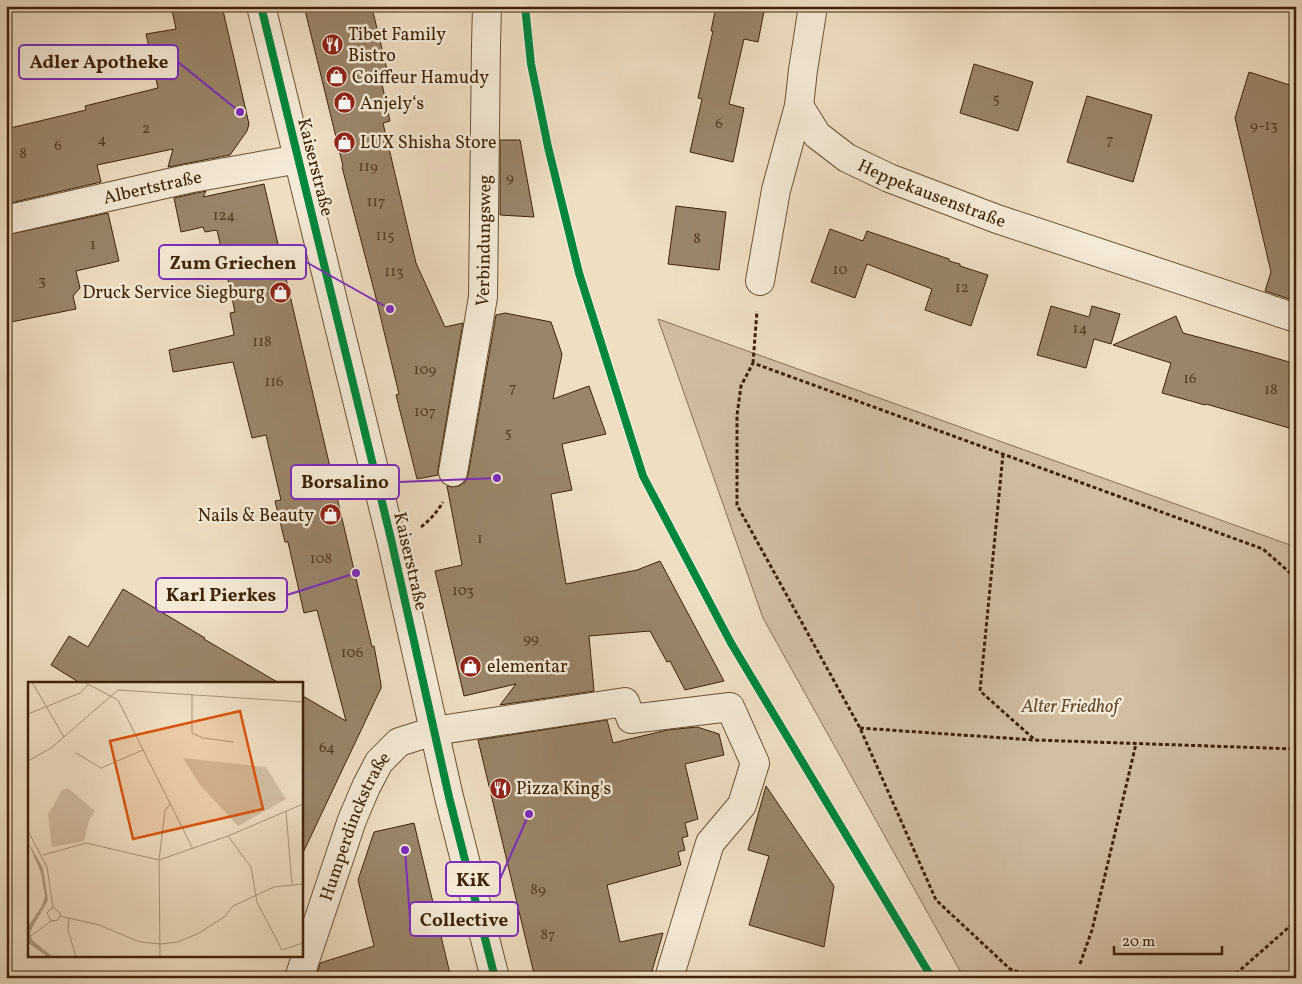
<svg xmlns="http://www.w3.org/2000/svg" width="1302" height="984" font-family="Vollkorn,serif">
  <style>
    .green { fill: #d1bea3; stroke: #867156 }
    .building { fill: #998569; stroke: #3c2409 }
    .lines { fill: none; stroke-linecap: round; stroke-linejoin: round }
    .minor-casing { stroke: #695237; stroke-width: 30 }
    .path { stroke: #3c2409; stroke-width: 3; stroke-dasharray: 4 2.5; stroke-linecap: butt }
    .minor { stroke: #f5ead7; stroke-width: 28 }
    .cycleway-casing { stroke: #f5ead7; stroke-width: 11 }
    .cycleway { stroke: #00873e; stroke-width: 8 }
    .labels { text-anchor: middle; stroke-width: 5; stroke-linejoin: round; paint-order: stroke }
    .number-label { font-size: 15px; fill: #533c21 }
    .poi-label { font-size: 18px; fill: #3c2409; stroke: #f5ead7; text-anchor: start }
    .street-label { font-size: 18px; fill: #3c2409; stroke: #f5ead7 }
    .park-label { font-size: 18px; font-style: italic; fill: #614a30; stroke: #f5ead7 }
    .inset-road { fill: none; stroke: #a79478; stroke-width: 1 }
    .view { fill: #d7540c; fill-opacity: 0.15; stroke: #d7540c; stroke-width: 2.5 }
    .inset-edge { fill: none; stroke: #3c2409; stroke-width: 2.5 }
    .leader { fill: none; stroke: #7b2cbf; stroke-width: 2 }
    .callout-dot { fill: #7b2cbf; stroke: #f5ead7; stroke-width: 2 }
    .callout { fill: #f5ead7; stroke: #7b2cbf; stroke-width: 2 }
    .callout-label { font-size: 19px; text-anchor: middle; font-weight: bold; fill: #3c2409 }
  </style>
  <rect width="100%" height="100%" fill="#efdec2"/>
  <filter id="stains"><feTurbulence type="fractalNoise" baseFrequency=".004" numOctaves="4"/><feColorMatrix values="0 0 0 0 .2 0 0 0 0 .09 0 0 0 0 .02 0 0 0 .5 -.17"/></filter>
  <radialGradient id="worn" r=".72"><stop offset=".6" stop-color="#630" stop-opacity="0"/><stop offset="1" stop-color="#630" stop-opacity=".3"/></radialGradient>
  <path class="green" d="M658,319l638,228v431h-332l-201,-360z"/>
  <path class="building" d="M171,6h51l27,118 -2,7 -17,24 -62,12 5,-18 -76,16 4,17 -95,22v-75l80,-19 -1,-4 73,-18 -12,-54 30,-5z
    M304,6h59v3l9,-1 18,74 -8,2 8,37 -7,2 33,140 29,64 18,-4 -25,146v6l-21,4 -21,-84 3,-1 -24,-100 -33,-127 1,-1z
    M716,6h49l-7,36 -14,-3 -15,65 15,4 -11,54 -43,-10 12,-53 -4,-1 15,-67h-2z
    M974,64l59,18 -15,49 -58,-18z
    M1249,72l47,15v214l-31,-10 6,-19 -36,-154z
    M1087,96l65,19 -19,67 -66,-20z
    M500,140h20l14,77 -34,-2z
    M264,184l108,463 2,-1 7,38v4l-80,169v-162l45,26 -29,-111 -13,3 -16,-71h-3l-10,-41 6,-1 -15,-65 -14,3 -19,-76 -60,10 -4,-22 65,-15 -4,-22 5,-1 -18,-82 -12,2 -2,-5 -22,5 -7,-34 32,-7 -3,6z
    M676,206l50,6 -7,58 -51,-6z
    M108,213l11,48 -43,10 4,17 -7,8 3,13 -70,14v-88z
    M830,229l33,12 4,-10 82,28v2l11,3v2l28,9 -17,51 -46,-16 7,-21 -65,-25 -12,34 -44,-16z
    M1051,306l38,11 3,-11 28,8 -9,30 -17,-5 -8,29 -49,-13z
    M505,313l46,9 11,32 -9,45 36,-13 17,48 -44,10 10,46 -21,4 15,90 71,-14 23,-9 64,120 -39,9 -15,-29 -3,1 -17,-31 -61,5 5,55 -94,14 16,-21 -52,12 -29,-125 27,-6 -15,-79 4,1 8,-1 6,-4 3,-7 28,-160z
    M1176,316l7,17 75,20 38,11v66l-90,-26 -1,1 -43,-12 9,-30 -58,-18z
    M123,589l82,49 -1,1 75,44h-199l-29,-18 18,-29 19,11z
    M607,720l6,23 54,-13 30,-3 22,7 5,21 -39,9 13,55 -13,4 3,13 -6,2 3,12 -7,2 3,13 -74,20 13,57 43,-9 -13,45h-115l-57,-238z
    M766,786l68,100 -10,61 -75,-22 20,-69 -21,-6z
    M414,823l37,155h-135l4,-15 54,-17 -16,-66 16,-48z"/>
  <g class="lines">
    <defs>
      <g id="minor">
        <path d="M261,6l130,533 58,258 46,181"/>
        <path id="s1" d="M813,6l-10,64 -4,36 18,29 30,23 42,20 108,41 299,99"/>
        <path id="s2" d="M6,220l181,-41 112,-20"/>
        <path d="M760,281l16,-91 23,-84"/>
        <path id="s3" d="M453,472l30,-175 3,-252 1,-39"/>
        <path id="s4" d="M299,978l53,-158 14,-33 13,-25 20,-20 35,-11 191,-29 6,17 99,-12 25,56 -13,42 -32,38 -41,135"/>
      </g>
    </defs>
    <use href="#minor" class="minor-casing"/>
    <path class="path" d="M753,363l4,-52
      M1003,454l-23,237 55,49 261,9
      M421,527c9,-7 16,-15 22,-25
      M860,728l174,12
      M1080,964l12,-34 44,-186
      M1037,978l-27,-9 -74,-69 -76,-172 -123,-223v-90l4,-29 12,-23 510,186 33,29
      M1231,978l65,-57"/>
    <use href="#minor" class="minor"/>
    <defs>
      <path id="cycleway" d="M261,6l130,533 58,258 46,181
        M525,6l6,58 17,83 31,126 64,203 88,167 201,335"/>
    </defs>
    <use href="#cycleway" class="cycleway-casing"/>
    <use href="#cycleway" class="cycleway"/>
  </g>
  <defs>
    <symbol id="restaurant-disc" viewBox="-11 -11 22 22"><circle r="9.5" fill="#8f2418" stroke="#f5ead7"/><path d="M-5-6h1v4h1v-4h1v4h1v-4h1v5L-1.5 .5V6h-2V.5L-5-1ZM5-6V6H3V1.5H1.5Q1.5-4 5-6Z" fill="#fff"/></symbol>
    <symbol id="shop-disc" viewBox="-11 -11 22 22"><circle r="9.5" fill="#8f2418" stroke="#f5ead7"/><path d="M-5-2.5h2.3a2.7 3.5 0 0 1 5.4 0H5L5.5 6h-11ZM-1.5-2.5h3a1.5 2.3 0 0 0-3 0Z" fill="#fff"/></symbol>
  </defs>
  <g fill-rule="evenodd">
    <use href="#restaurant-disc" x="320" y="32" width="25" height="25"/>
    <use href="#shop-disc" x="324" y="64" width="25" height="25"/>
    <use href="#shop-disc" x="332" y="90" width="25" height="25"/>
    <use href="#shop-disc" x="332" y="130" width="25" height="25"/>
    <use href="#shop-disc" x="268" y="280" width="25" height="25"/>
    <use href="#shop-disc" x="318" y="502" width="25" height="25"/>
    <use href="#shop-disc" x="458" y="654" width="25" height="25"/>
    <use href="#restaurant-disc" x="488" y="776" width="25" height="25"/>
  </g>
  <g class="labels">
    <g class="number-label">
      <text x="996" y="103">5</text>
      <text x="719" y="128">6</text>
      <text x="1264" y="130">9-13</text>
      <text x="146" y="133">2</text>
      <text x="102" y="144">4</text>
      <text x="1110" y="144">7</text>
      <text x="58" y="150">6</text>
      <text x="23" y="158">8</text>
      <text x="368" y="171">119</text>
      <text x="510" y="182">9</text>
      <text x="376" y="206">117</text>
      <text x="224" y="220">124</text>
      <text x="385" y="240">115</text>
      <text x="697" y="243">8</text>
      <text x="93" y="249">1</text>
      <text x="840" y="274">10</text>
      <text x="394" y="276">113</text>
      <text x="42" y="285">3</text>
      <text x="962" y="292">12</text>
      <text x="1080" y="333">14</text>
      <text x="262" y="346">118</text>
      <text x="425" y="374">109</text>
      <text x="1190" y="383">16</text>
      <text x="274" y="386">116</text>
      <text x="513" y="392">7</text>
      <text x="1271" y="394">18</text>
      <text x="425" y="416">107</text>
      <text x="508" y="437">5</text>
      <text x="480" y="543">1</text>
      <text x="321" y="563">108</text>
      <text x="463" y="595">103</text>
      <text x="531" y="643">99</text>
      <text x="352" y="657">106</text>
      <text x="327" y="752">64</text>
      <text x="538" y="894">89</text>
      <text x="548" y="939">87</text>
    </g>
    <g class="poi-label">
      <text x="348" y="40">Tibet Family<tspan x="348" dy="21">Bistro</tspan></text>
      <text x="352" y="83">Coiffeur Hamudy</text>
      <text x="360" y="109">Anjely‘s</text>
      <text x="360" y="148">LUX Shisha Store</text>
      <text x="265" y="298" text-anchor="end">Druck Service Siegburg</text>
      <text x="314" y="521" text-anchor="end">Nails &amp; Beauty</text>
      <text x="487" y="672">elementar</text>
      <text x="516" y="794">Pizza King's</text>
    </g>
    <g class="street-label">
      <text transform="translate(316 167) rotate(76)" y="6">Kaiserstraße</text>
      <text dy="6" stroke="none"><textPath href="#s2" startOffset="150">Albertstraße</textPath></text>
      <text dy="6" stroke="none"><textPath href="#s1" startOffset="265">Heppekausenstraße</textPath></text>
      <text dy="6" stroke="none"><textPath href="#s3" startOffset="234">Verbindungsweg</textPath></text>
      <text transform="translate(411 561) rotate(77)" y="6">Kaiserstraße</text>
      <text dy="6" stroke="none"><textPath href="#s4" startOffset="162">Humperdinckstraße</textPath></text>
    </g>
    <g class="park-label">
      <text x="1070" y="712">Alter Friedhof</text>
    </g>
  </g>
  <g transform="translate(28 682)">
    <rect width="275" height="275" fill="#efdec2"/>
    <path d="M155,76l83,9 20,32 -48,27 -38,-41zM40,106l27,23 -6,10 -5,20 -32,6 -4,-32 14,-25z" fill="#d1bea3"/>
    <path d="M0,160l15,26 5,32 -18,32 2,8 21,17h-5l-20,-14v-17l14,-20 3,-10 -4,-23z" fill="#b29f83"/>
    <path class="inset-road" d="M4,0l32,55M56,0l34,18 75,149M164,12v39l11,5 31,4M0,32l52,-21 9,-9M48,71l25,15 42,-18M0,79l23,-13 67,-58 185,12M258,129l6,74M0,149l19,36 6,40M200,154l23,31 6,35 25,48M15,173l43,-12 73,17 69,-24 75,-32M198,232l7,-8 41,-19 29,-3M32,234l39,9 41,17 21,2 17,-2 21,-9 28,-18M41,236l-1,12 8,27M23,239l7,-1 3,-6 -8,-7M23,239l-4,-8 6,-6M0,256l23,-17M254,268l21,-7M132,275l-1,-97 6,-49 5,-7"/>
    <path class="view" d="M212,29l23,98 -130,30 -23,-98z"/>
    <rect width="275" height="275" class="inset-edge"/>
  </g>
  <path class="leader" d="M240 112L178 62M390 309L306 262M497 478L399 482M356 573L287 595M529 814L500 879M405 850L410 919"/>
  <g class="callout-dot">
    <circle cx="240" cy="112" r="5"/>
    <circle cx="390" cy="309" r="5"/>
    <circle cx="497" cy="478" r="5"/>
    <circle cx="356" cy="573" r="5"/>
    <circle cx="529" cy="814" r="5"/>
    <circle cx="405" cy="850" r="5"/>
  </g>
  <g class="callout">
    <rect x="19" y="45" width="159" height="34" rx="5"/>
    <rect x="159" y="245" width="147" height="34" rx="5"/>
    <rect x="291" y="465" width="108" height="34" rx="5"/>
    <rect x="156" y="578" width="131" height="34" rx="5"/>
    <rect x="446" y="862" width="54" height="34" rx="5"/>
    <rect x="410" y="902" width="108" height="34" rx="5"/>
  </g>
  <g class="callout-label">
    <text x="99" y="68">Adler Apotheke</text>
    <text x="233" y="269">Zum Griechen</text>
    <text x="345" y="488">Borsalino</text>
    <text x="221" y="601">Karl Pierkes</text>
    <text x="473" y="886">KiK</text>
    <text x="464" y="926">Collective</text>
  </g>
  <rect width="1302" height="984" fill="none" stroke="#efdec2" stroke-width="25"/>
  <rect x="8" y="8" width="1287" height="969" fill="none" stroke="#3c2409" stroke-width="2.5"/>
  <rect x="12" y="12" width="1277" height="959" fill="none" stroke="#3c2409"/>
  <path d="M1114 946v8h108v-8" fill="none" stroke="#3c2409" stroke-width="2.5"/>
  <text x="1122" y="946" font-size="15" fill="#3c2409" stroke="#f5ead7" stroke-width="4" paint-order="stroke">20 m</text>
  <rect width="100%" height="100%" filter="url(#stains)"/>
  <rect width="100%" height="100%" fill="url(#worn)"/>
</svg>
